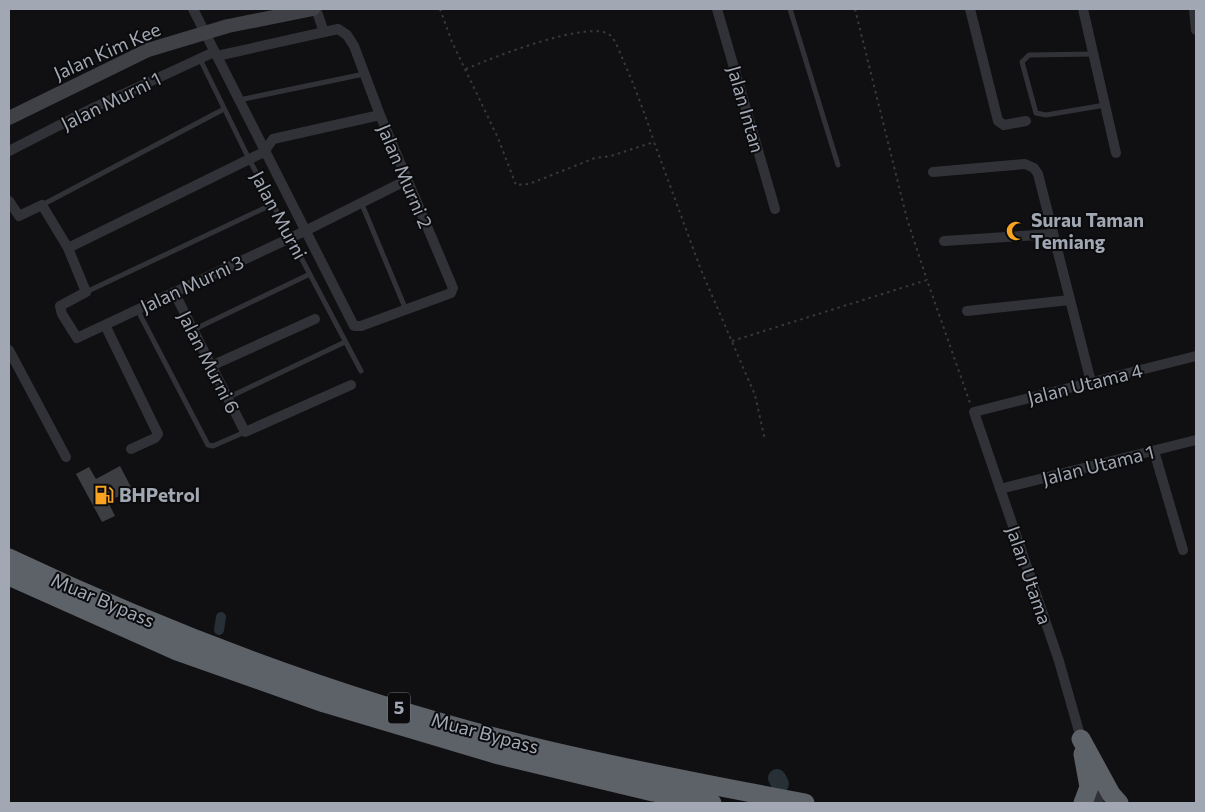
<svg xmlns="http://www.w3.org/2000/svg" width="1205" height="812" font-family="Commissioner,sans-serif">
  <style>
    .lines { fill: none; stroke-linecap: round; stroke-linejoin: round }
    .canal { stroke: #263036; stroke-width: 10 }
    .river { stroke: #263036; stroke-width: 18 }
    .building { fill: #3c3e42 }
    .path { stroke: #37393e; stroke-width: 2; stroke-dasharray: 2.5 4; stroke-linecap: butt }
    .lane { stroke: #313237; stroke-width: 5 }
    .street { stroke: #313237; stroke-width: 10 }
    .secondary { stroke: #3f4147; stroke-width: 14 }
    .highway { stroke: #5d6168; stroke-width: 19 }
    .labels { text-anchor: middle; stroke-width: 4; stroke-linejoin: round; paint-order: stroke }
    .shield { fill: #0b0b0d; stroke: #747981; stroke-width: 1 }
    .shield-label { font-size: 18px; font-weight: bold; fill: #a1a8b3 }
    .street-label { font-size: 19px; fill: #a1a8b3; stroke: #0b0b0d }
    .poi-label { font-size: 19px; font-weight: bold; fill: #a1a8b3; stroke: #0b0b0d; text-anchor: start }
  </style>
  <rect width="100%" height="100%" fill="#101012"/>
  <g class="lines">
    <path class="canal" d="M219,630l2,-13"/>
    <path class="river" d="M777,778l3,6"/>
  </g>
  <path class="building" d="M120,466l12,23 -24,13 7,14 -13,6 -26,-48 13,-7 7,12z"/>
  <g class="lines">
    <path class="path" d="M440,9l12,33 46,96 18,47 13,-1 66,-26 16,-2 43,-14 47,128 54,125 10,45
      M855,9l52,210 20,61
      M466,69c23,-10 128,-52 145,-33 6,7 9,17 12,24 12,27 22,54 31,82
      M732,341l195,-61 43,123"/>
    <path class="lane" d="M790,9l48,156
      M1094,54l-65,1 -7,7 14,51 10,2 59,-10
      M200,59l49,100 112,212
      M239,100l125,-26
      M361,202l45,108
      M42,205l182,-96
      M86,292l187,-88
      M137,309l71,136 5,1 32,-14
      M193,330l117,-56
      M227,398l118,-56"/>
    <path class="street" d="M193,9l161,317h7l90,-33 2,-5 -73,-173 -26,-69 -7,-11 -9,-6 -121,27
      M316,9l8,23
      M717,9l58,200
      M970,9l28,112 6,4 22,-4
      M1083,9l33,144
      M1194,9l2,21
      M9,151l84,-43 121,-56
      M933,172l92,-8 9,4 4,6 53,208
      M9,201l10,15 23,-11 26,43 18,44 -26,14 2,8 15,24 228,-107 102,-51
      M944,241l109,-7
      M68,248l196,-96 9,-13 107,-24
      M174,292l71,140 106,-47
      M967,311l103,-11
      M105,325l53,109 -3,4 -24,11
      M9,350l57,107
      M211,366l104,-47
      M1154,451l29,99
      M1000,489l196,-49
      M1082,742l-23,-81 -85,-249 222,-56
      M1093,782l6,21"/>
    <path class="secondary" d="M9,118l139,-68 80,-24 85,-17"/>
    <path class="highway" d="M9,558c171,81 352,148 537,192 86,20 173,37 259,53
      M9,576l168,75 147,52 171,51 158,38 59,11
      M1081,739l30,55 8,9
      M1083,803l6,-16 -6,-33"/>
  </g>
  <defs>
    <symbol id="mosque-bare" viewBox="-9 -9 18 18"><path d="M3.5-4.9A6 6 0 1 0 3.5 4.9A5 5 0 1 1 3.5-4.9Z" fill="#f8a322" stroke="#0b0b0d" stroke-width="2.5" paint-order="stroke"/></symbol>
    <symbol id="fuel-bare" viewBox="-9 -9 18 18"><path d="M-5.5-6h7V0h2V4h1.3V-2.5L3-4.5l.8-.8L6-3V5H2.5V1h-1V6h-7ZM-4.2-4.7v3.2H.2V-4.7Z" fill="#f8a322" stroke="#0b0b0d" stroke-width="2.5" paint-order="stroke"/></symbol>
  </defs>
  <g fill-rule="evenodd">
    <use href="#mosque-bare" x="1002" y="217" width="28" height="28"/>
    <use href="#fuel-bare" x="90" y="481" width="28" height="28"/>
  </g>
  <g class="labels">
    <rect class="shield" x="388" y="692.5" width="22" height="31" rx="4"/>
    <g class="shield-label">
      <text x="399" y="714">5</text>
    </g>
    <g class="street-label">
      <text transform="translate(107 51) rotate(-24)" y="7">Jalan Kim Kee</text>
      <text transform="translate(111 101) rotate(-26)" y="7">Jalan Murni 1</text>
      <text transform="translate(746 109) rotate(74)" y="7">Jalan Intan</text>
      <text transform="translate(405 176) rotate(67)" y="7">Jalan Murni 2</text>
      <text transform="translate(279 215) rotate(62)" y="7">Jalan Murni</text>
      <text transform="translate(192 284) rotate(-25)" y="7">Jalan Murni 3</text>
      <text transform="translate(209 362) rotate(63)" y="7">Jalan Murni 6</text>
      <text transform="translate(1085 384) rotate(-14)" y="7">Jalan Utama 4</text>
      <text transform="translate(1098 465) rotate(-14)" y="7">Jalan Utama 1</text>
      <text transform="translate(1029 575) rotate(71)" y="7">Jalan Utama</text>
      <text transform="translate(103 600) rotate(23)" y="7">Muar Bypass</text>
      <text transform="translate(485 733) rotate(15)" y="7">Muar Bypass</text>
    </g>
    <g class="poi-label">
      <text x="1031" y="227">Surau Taman<tspan x="1031" dy="22">Temiang</tspan></text>
      <text x="119" y="502">BHPetrol</text>
    </g>
  </g>
  <rect width="1205" height="812" fill="none" stroke="#a1a8b3" stroke-width="20"/>
</svg>
